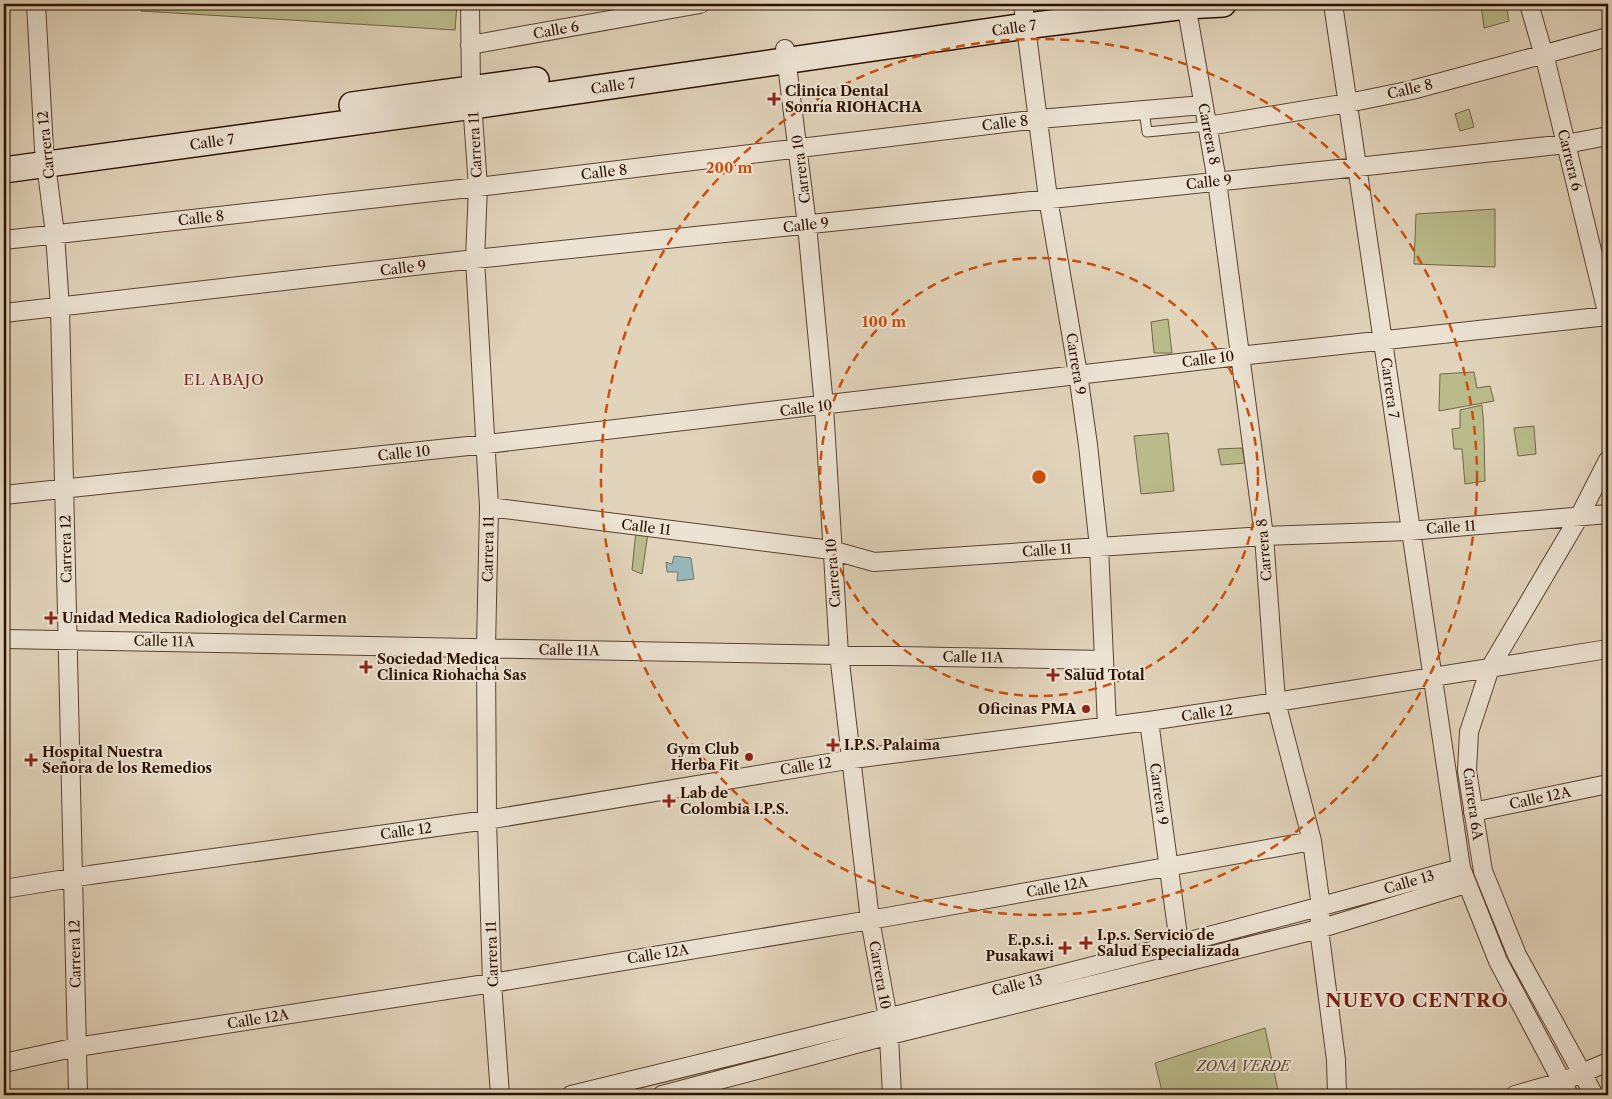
<svg xmlns="http://www.w3.org/2000/svg" width="1612" height="1099" font-family="'Libre Caslon Text',serif">
  <style>
    .green { fill: #babb8b; stroke: #726646 }
    .water { fill: #97b6b9; stroke: #6c746f }
    .lines { fill: none; stroke-linecap: round; stroke-linejoin: round }
    .lane-casing { stroke: #58422f; stroke-width: 11 }
    .street-casing { stroke: #58422f; stroke-width: 20 }
    .secondary-casing { stroke: #2b1100; stroke-width: 28 }
    .lane { stroke: #ece3d3; stroke-width: 9 }
    .street { stroke: #ece3d3; stroke-width: 18 }
    .secondary { stroke: #ece3d3; stroke-width: 25 }
    .ring { fill: none; stroke: #cc4e0a; stroke-width: 2.5; stroke-dasharray: 9 6 }
    .poi-dot { fill: #8f2418; stroke: #ece3d3; stroke-width: 2 }
    .labels { text-anchor: middle; stroke-width: 4; stroke-linejoin: round; paint-order: stroke }
    .street-label { font-size: 14px; fill: #2b1100; stroke: #ece3d3 }
    .poi-label { font-size: 14px; font-weight: bold; fill: #2b1100; stroke: #ece3d3; text-anchor: start }
    .park-label { font-size: 14px; font-style: italic; fill: #56442a; stroke: #ece3d3 }
    .neighbourhood-label { font-size: 15px; letter-spacing: 1px; fill: #7a1f14; stroke: #ece3d3 }
    .district-label { font-size: 19px; font-weight: bold; letter-spacing: 1px; fill: #7a1f14; stroke: #ece3d3 }
    .centre { fill: #cc4e0a; stroke: #ece3d3; stroke-width: 2.5 }
    .ring-label { font-size: 15px; text-anchor: middle; font-weight: bold; fill: #cc4e0a; stroke: #ece3d3; stroke-width: 4; stroke-linejoin: round; paint-order: stroke }
  </style>
  <rect width="100%" height="100%" fill="#e1d4bb"/>
  <filter id="stains"><feTurbulence type="fractalNoise" baseFrequency=".004" numOctaves="4"/><feColorMatrix values="0 0 0 0 .2 0 0 0 0 .09 0 0 0 0 .02 0 0 0 .5 -.17"/></filter>
  <radialGradient id="worn" r=".72"><stop offset=".6" stop-color="#630" stop-opacity="0"/><stop offset="1" stop-color="#630" stop-opacity=".3"/></radialGradient>
  <path class="green" d="M140,4h317l-2,26 -314,-19z
    M1481,4h25l3,17 -25,7z
    M1469,109l5,18 -14,4 -5,-17z
    M1495,209v58l-81,-3 2,-50z
    M1168,319l4,34h-18l-3,-31z
    M1474,372l3,16 13,-2 4,15 -55,10 1,-37z
    M1482,405c3,25 2,51 3,76l-20,3 -3,-35h-8l-2,-20 8,-1v-18z
    M1534,426l2,28 -18,2 -4,-28z
    M1168,433l6,58 -33,3 -7,-58z
    M1242,448l3,15 -24,2 -3,-16z
    M636,530l12,3 -6,41 -10,-4z
    M1265,1028l14,67h-116l-8,-32z"/>
  <path class="water" d="M674,556l17,2 3,21 -17,2 1,-9h-11l-1,-10 6,2z"/>
  <g class="lines">
    <defs>
      <path id="lane" d="M1144,110l3,22 61,-6"/>
      <path id="street" d="M36,4l8,145 11,85 5,74 18,787
        M470,4l1,84 7,99 -3,72 14,248 -3,141 1,172 5,163 8,112
        M1023,4l25,194 30,176 10,71 11,102 8,179
        M1186,4l31,177 47,355 12,166 36,139 9,66 -2,22 17,131 1,35
        M1333,4l128,864 37,93 71,134
        M1529,4l18,62 61,250
        M470,45l230,-41
        M785,49l22,176 17,181 15,248 31,266 18,98 4,77
        M1208,126l140,-23 64,-13 196,-53
        M4,240l474,-53 561,-68 164,-14
        M4,313l471,-54 883,-92 208,-23 42,-8
        M4,495l483,-51 752,-88 369,-40
        M489,507l342,43 43,12 390,-26 145,-5 199,-17
        M4,639l1099,21
        M1149,721l30,222
        M1473,812l135,-28
        M4,889l86,-14 397,-55 366,-61 296,-38 127,-19 332,-53
        M4,1063l73,-16 415,-64 378,-63 442,-79
        M571,1095c298,-72 595,-145 890,-227
        M662,1095l228,-60 429,-106 147,-45
        M1515,1095l46,-13 47,-20
        M1594,1095l-77,-140 -34,-84 -16,-100 2,-39 21,-64 89,-151 29,-57"/>
      <path id="secondary" d="M352,105l184,-25
        M4,170l469,-64 553,-80 160,-20 37,-2"/>
    </defs>
    <use href="#lane" class="lane-casing"/>
    <use href="#street" class="street-casing"/>
    <use href="#secondary" class="secondary-casing"/>
    <use href="#lane" class="lane"/>
    <use href="#street" class="street"/>
    <use href="#secondary" class="secondary"/>
  </g>
  <g class="ring">
    <circle cx="1039" cy="477" r="219"/>
    <circle cx="1039" cy="477" r="438"/>
  </g>
  <g class="poi-dot">
    <path d="M771.5 91.5h5v5h5v5h-5v5h-5v-5h-5v-5h5z"/>
    <path d="M48.5 610.5h5v5h5v5h-5v5h-5v-5h-5v-5h5z"/>
    <path d="M363.5 659.5h5v5h5v5h-5v5h-5v-5h-5v-5h5z"/>
    <path d="M1050.5 667.5h5v5h5v5h-5v5h-5v-5h-5v-5h5z"/>
    <circle cx="1086" cy="709" r="5"/>
    <path d="M830.5 737.5h5v5h5v5h-5v5h-5v-5h-5v-5h5z"/>
    <circle cx="749" cy="757" r="5"/>
    <path d="M28.5 752.5h5v5h5v5h-5v5h-5v-5h-5v-5h5z"/>
    <path d="M666.5 793.5h5v5h5v5h-5v5h-5v-5h-5v-5h5z"/>
    <path d="M1083.5 935.5h5v5h5v5h-5v5h-5v-5h-5v-5h5z"/>
    <path d="M1062.5 940.5h5v5h5v5h-5v5h-5v-5h-5v-5h5z"/>
  </g>
  <g class="labels">
    <g class="street-label">
      <text transform="translate(1014 28) rotate(-8)" y="5">Calle 7</text>
      <text transform="translate(556 30) rotate(-10)" y="5">Calle 6</text>
      <text transform="translate(613 86) rotate(-8)" y="5">Calle 7</text>
      <text transform="translate(1410 89) rotate(-13)" y="5">Calle 8</text>
      <text transform="translate(1005 123) rotate(-7)" y="5">Calle 8</text>
      <text transform="translate(1209 134) rotate(79)" y="5">Carrera 8</text>
      <text transform="translate(212 142) rotate(-8)" y="5">Calle 7</text>
      <text transform="translate(46 145) rotate(-96)" y="5">Carrera 12</text>
      <text transform="translate(475 145) rotate(-93)" y="5">Carrera 11</text>
      <text transform="translate(1570 160) rotate(76)" y="5">Carrera 6</text>
      <text transform="translate(801 169) rotate(-97)" y="5">Carrera 10</text>
      <text transform="translate(604 172) rotate(-7)" y="5">Calle 8</text>
      <text transform="translate(1209 182) rotate(-6)" y="5">Calle 9</text>
      <text transform="translate(201 218) rotate(-6)" y="5">Calle 8</text>
      <text transform="translate(806 225) rotate(-6)" y="5">Calle 9</text>
      <text transform="translate(403 268) rotate(-7)" y="5">Calle 9</text>
      <text transform="translate(1208 359) rotate(-7)" y="5">Calle 10</text>
      <text transform="translate(1076 364) rotate(81)" y="5">Carrera 9</text>
      <text transform="translate(1390 388) rotate(82)" y="5">Carrera 7</text>
      <text transform="translate(806 408) rotate(-7)" y="5">Calle 10</text>
      <text transform="translate(404 453) rotate(-6)" y="5">Calle 10</text>
      <text transform="translate(646 527) rotate(7)" y="5">Calle 11</text>
      <text transform="translate(1451 527) rotate(-4)" y="5">Calle 11</text>
      <text transform="translate(66 549) rotate(-91)" y="5">Carrera 12</text>
      <text transform="translate(488 549) rotate(-89)" y="5">Carrera 11</text>
      <text transform="translate(1047 550) rotate(-4)" y="5">Calle 11</text>
      <text transform="translate(1264 550) rotate(-95)" y="5">Carrera 8</text>
      <text transform="translate(833 573) rotate(-94)" y="5">Carrera 10</text>
      <text transform="translate(164 641) rotate(1)" y="5">Calle 11A</text>
      <text transform="translate(569 650) rotate(1)" y="5">Calle 11A</text>
      <text transform="translate(973 657) rotate(1)" y="5">Calle 11A</text>
      <text transform="translate(1207 713) rotate(-8)" y="5">Calle 12</text>
      <text transform="translate(806 766) rotate(-9)" y="5">Calle 12</text>
      <text transform="translate(1159 794) rotate(82)" y="5">Carrera 9</text>
      <text transform="translate(1540 798) rotate(-12)" y="5">Calle 12A</text>
      <text transform="translate(1473 804) rotate(82)" y="5">Carrera 6A</text>
      <text transform="translate(406 831) rotate(-8)" y="5">Calle 12</text>
      <text transform="translate(1409 882) rotate(-16)" y="5">Calle 13</text>
      <text transform="translate(1057 887) rotate(-10)" y="5">Calle 12A</text>
      <text transform="translate(75 954) rotate(-91)" y="5">Carrera 12</text>
      <text transform="translate(492 954) rotate(-92)" y="5">Carrera 11</text>
      <text transform="translate(658 954) rotate(-9)" y="5">Calle 12A</text>
      <text transform="translate(880 975) rotate(80)" y="5">Carrera 10</text>
      <text transform="translate(1017 985) rotate(-14)" y="5">Calle 13</text>
      <text transform="translate(258 1019) rotate(-9)" y="5">Calle 12A</text>
    </g>
    <g class="poi-label">
      <text x="785" y="96">Clinica Dental<tspan x="785" dy="16">Sonría RIOHACHA</tspan></text>
      <text x="62" y="623">Unidad Medica Radiologica del Carmen</text>
      <text x="377" y="664">Sociedad Medica<tspan x="377" dy="16">Clinica Riohacha Sas</tspan></text>
      <text x="1064" y="680">Salud Total</text>
      <text x="1076" y="714" text-anchor="end">Oficinas PMA</text>
      <text x="844" y="750">I.P.S. Palaima</text>
      <text x="739" y="754" text-anchor="end">Gym Club<tspan x="739" dy="16">Herba Fit</tspan></text>
      <text x="42" y="757">Hospital Nuestra<tspan x="42" dy="16">Señora de los Remedios</tspan></text>
      <text x="680" y="798">Lab de<tspan x="680" dy="16">Colombia I.P.S.</tspan></text>
      <text x="1097" y="940">I.p.s. Servicio de<tspan x="1097" dy="16">Salud Especializada</tspan></text>
      <text x="1054" y="945" text-anchor="end">E.p.s.i.<tspan x="1054" dy="16">Pusakawi</tspan></text>
    </g>
    <g class="park-label">
      <text x="1243" y="1071">ZONA VERDE</text>
    </g>
    <g class="neighbourhood-label">
      <text x="224" y="385">EL ABAJO</text>
    </g>
    <g class="district-label">
      <text x="1417" y="1007">NUEVO CENTRO</text>
    </g>
  </g>
  <circle cx="1039" cy="477" r="8" class="centre"/>
  <g class="ring-label">
    <text x="729" y="173">200 m</text>
    <text x="884" y="327">100 m</text>
  </g>
  <rect width="1612" height="1099" fill="none" stroke="#e1d4bb" stroke-width="20"/>
  <rect x="5" y="5" width="1602" height="1089" fill="none" stroke="#2b1100" stroke-width="2.5"/>
  <rect x="10" y="10" width="1592" height="1079" fill="none" stroke="#2b1100"/>
  <rect width="100%" height="100%" filter="url(#stains)"/>
  <rect width="100%" height="100%" fill="url(#worn)"/>
</svg>
